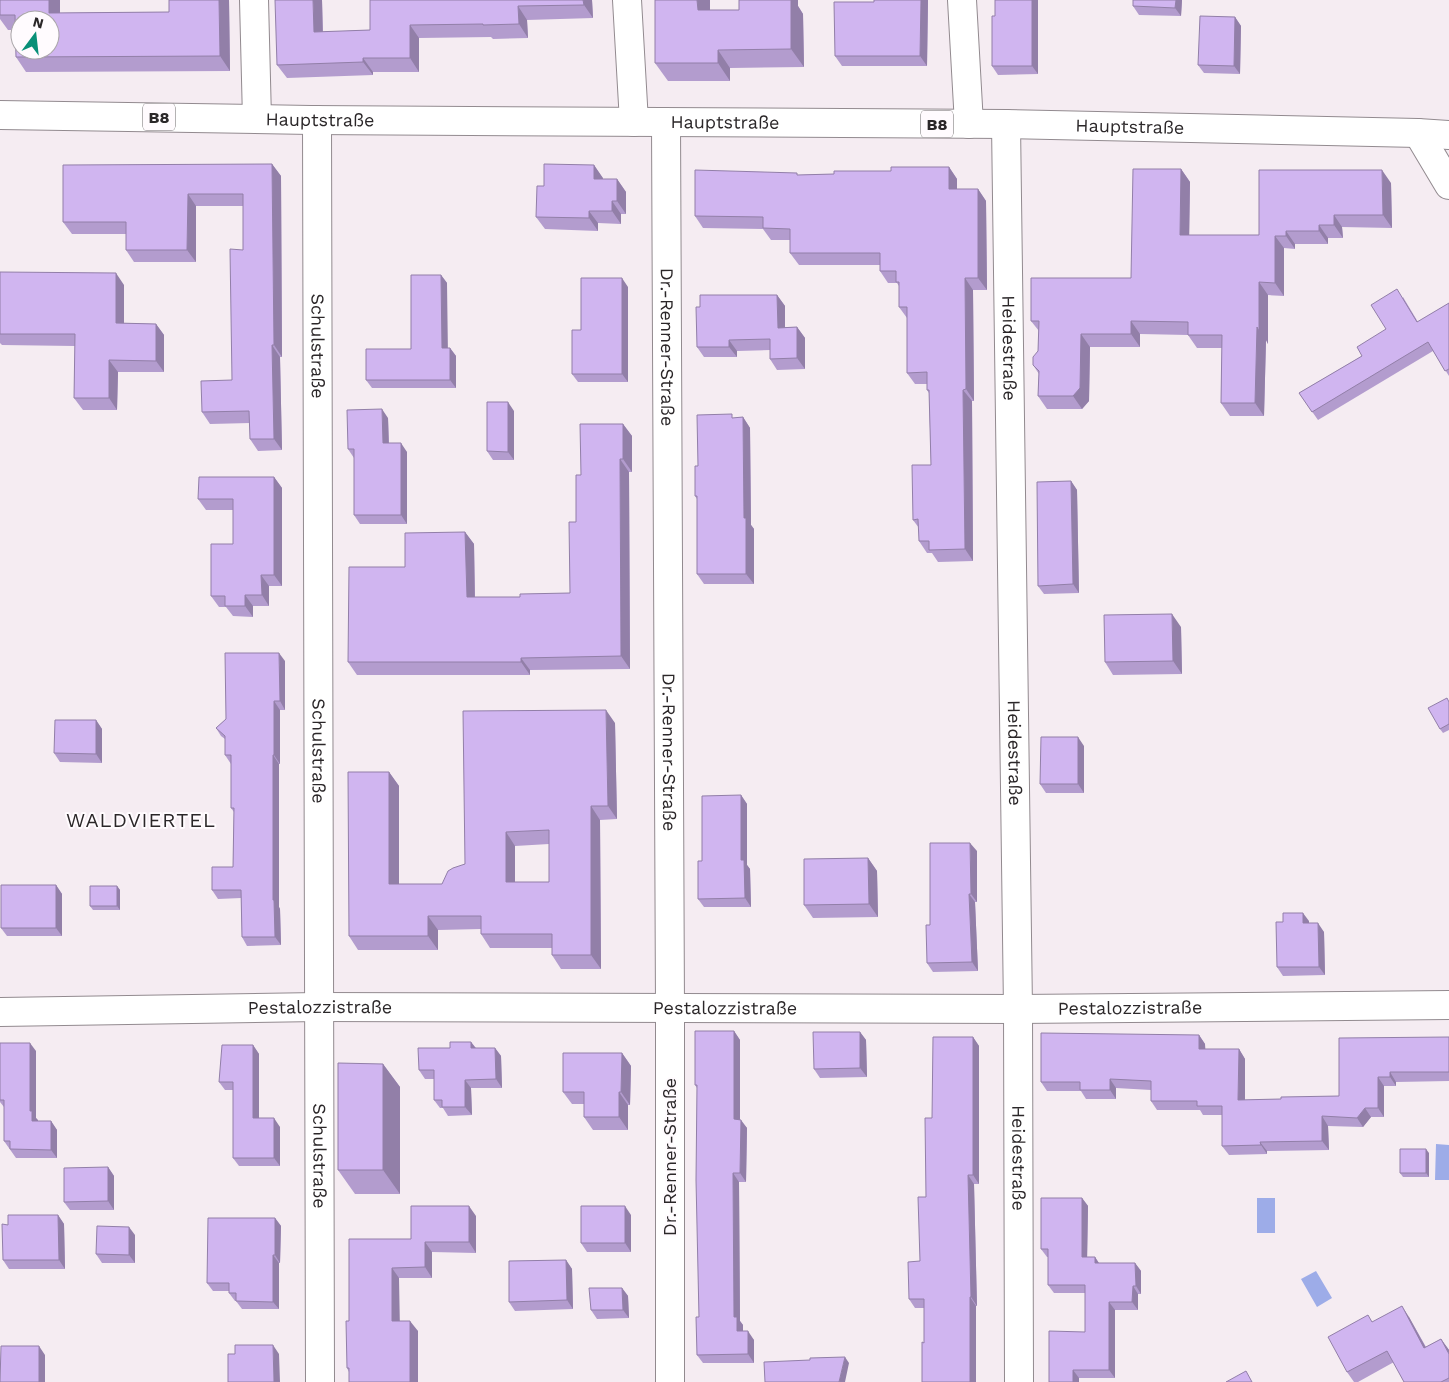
<svg xmlns="http://www.w3.org/2000/svg" width="1449" height="1382" font-family="'Work Sans',sans-serif">
  <style>
    .water { fill: #9dace8 }
    .lines { fill: none; stroke-linecap: round; stroke-linejoin: round }
    .street-casing { stroke: #928a8f; stroke-width: 30 }
    .primary-casing { stroke: #928a8f; stroke-width: 30 }
    .street { stroke: #fff; stroke-width: 28 }
    .primary { stroke: #fff; stroke-width: 28 }
    .wall { fill: #b39cce; fill-rule: evenodd }
    .shaded-wall { fill: #927fa8 }
    .building { fill: #d0b5f0; stroke: #927fa8; fill-rule: evenodd }
    .labels { text-anchor: middle; stroke-width: 4; stroke-linejoin: round; paint-order: stroke }
    .shield { fill: #fffbfe; stroke: #6b6769; stroke-width: 1 }
    .shield-label { font-size: 16px; font-weight: bold; fill: #2b2729 }
    .street-label { font-size: 18px; fill: #2b2729; stroke: #fffbfe }
    .quarter-label { font-size: 20px; letter-spacing: 1px; fill: #2b2729; stroke: #fffbfe }
  </style>
  <rect width="100%" height="100%" fill="#f5ecf2"/>
  <path class="water" d="M1436,1144l13,1v35h-14z
    M1257,1198h18v35h-18z
    M1316,1271l16,27 -15,9 -16,-28z"/>
  <g class="lines">
    <defs>
      <g id="street">
        <path d="M254,0l3,119"/>
        <path d="M627,0l7,122"/>
        <path d="M962,0l7,124"/>
        <path id="s1" d="M317,120l3,1262"/>
        <path id="s2" d="M666,123l4,884v375"/>
        <path id="s3" d="M1006,124l12,885 1,373"/>
        <path d="M1418,133l31,52"/>
        <path id="s4" d="M0,1012l318,-5 700,2 431,-4"/>
      </g>
      <g id="primary">
        <path id="s5" d="M0,115l311,5 695,4 412,9 31,2"/>
      </g>
    </defs>
    <use href="#street" class="street-casing"/>
    <use href="#primary" class="primary-casing"/>
    <use href="#street" class="street"/>
    <use href="#primary" class="primary"/>
  </g>
  <path class="wall" d="M0,0l60,13 109,-1 60,-12 1,71 -204,1 -10,-15 -1,-27h-7l-8,-11z
    M322,0l1,32 47,-2v-30h222l1,18 -66,2 1,18 -35,1 -2,-2 -72,1v34h-46v3l-86,3 -10,-13z
    M655,0h55v10h29v-10h59v6l5,8 1,53 -74,1v13h-62l-13,-18z
    M928,0l-1,66h-85l-7,-10 39,-54z
    M995,0h43v74l-40,1 -6,-9 3,-50z
    M1133,0h49l-1,16 -42,-1 -6,-9z
    M1235,17l6,9 -1,48 -36,-1 -6,-8z
    M272,164l9,12 1,181h-2l2,93 -24,1 -8,-12v-16l-40,1 -8,-12 30,-32 11,-130v-44h-47v56h-62l-8,-12v-16h-54l-9,-12z
    M594,165l9,14h14l9,13v22h-5v10l-23,-1v8l-53,-2 -9,-12 8,-31z
    M949,167l8,12v10h21l8,12 1,89h-14l1,111h-2l1,160 -35,1 -6,-9h-5l-8,-12v-13l-6,-8 18,-55 -2,-72 -2,-3v-6h-12l-8,-11v-55l-8,-11v-21l-2,-3h-9l-8,-12v-6h-81l-9,-12v-13h-19l-8,-11 -60,-1 -8,-12 104,-41 35,-1 57,-3z
    M1181,169l9,13 -1,53h70l132,-52 1,45 -50,-1 1,11h-15v6h-33v5l-11,-1v48l-16,-1v49l-2,-4 -2,76h-34l-9,-13 1,-55h-25l-9,-13 -48,-1v13h-50l-1,54 -7,8h-35l-9,-13 1,-22 -6,-9 5,-14 1,-20 -8,-10 100,-43z
    M0,272l124,13v38l32,1 8,11v37h-46l-1,38h-34l-9,-12 1,-52 -73,-1 -2,-2z
    M441,275l6,8v65h3l6,8v32h-84l-6,-8 45,-31z
    M628,287v95h-50l-6,-8 9,-44z
    M777,295l8,11v21h12l8,11v31l-28,1 -7,-11v-9l-33,1v6h-33l-7,-10 3,-40z
    M1403,297l15,25 31,-19v73l-16,-25 -115,69 -19,-27 63,-37 24,-27z
    M514,411v49h-21l-6,-9z
    M743,417l7,11 1,97 3,4v55h-50l-7,-10v-75l-2,-3 3,-30 37,-48z
    M388,418l1,25 18,9v72h-47l-6,-9v-57l-6,-9z
    M623,424l9,12v36h-3l1,197 -100,1v5h-173l-9,-13 57,-95 60,-35 9,12 1,53h45l50,-4 11,-118z
    M274,477l8,11v98h-13v20h-16v11l-20,-1 -7,-9h-7l-8,-11 22,-52v-34h-27l-8,-11z
    M1071,481l6,9 2,103 -35,1 -6,-8z
    M1181,627l1,47 -69,1 -8,-13z
    M285,661v49h-5v54h-1v143l1,2 1,36 -34,1 -5,-9 -1,-39 -23,1 -6,-9 21,-23 1,-55 -3,-4v-44l-6,-9v-16l-4,-3 -5,-8 10,-9z
    M1449,701v29l-6,3 -3,-4z
    M96,720l6,9v34l-42,-1 -6,-9z
    M615,723l2,96 -17,1 1,149h-40l-9,-14v-7h-62l-9,-14v-5l-43,1v20h-80l-9,-14 40,-164 10,14v98h43l23,-20zM549,844v38h-34v-36z
    M1084,746v47h-38l-6,-9z
    M741,795l6,9v61l3,4 1,38h-47l-6,-8 4,-38z
    M977,851v51h-2l3,69 -45,1 -6,-9 3,-38z
    M868,858l9,13 1,46 -65,1 -9,-13z
    M56,885l6,9v42h-55l-6,-8z
    M117,886l3,4v20h-27l-3,-4z
    M1309,921v2l15,9 1,43 -42,1 -6,-9z
    M734,1031l6,9v80l7,8 -1,54h-7l1,139 3,4v6l11,9v23h-51l-6,-8 2,-38 -2,-229 -2,-3z
    M860,1032l6,8 1,37 -47,1 -6,-9z
    M1199,1035l6,9v5h34l6,10v41l36,-1 58,-3 110,-59v44l-53,1v4h-12v31h-13l-8,10 -35,-1 1,24 -62,1v3l-38,1 -7,-9v-31h-19l-3,-5h-43l-6,-9v-11l-35,-2v11h-30l-5,-8h-34l-6,-9z
    M973,1037l6,9v138h-5l3,122h-1v76h-54l2,-39v-35h-9l-6,-9 11,-38 6,-64 6,-79z
    M471,1042l5,6h19l6,8 1,32h-31l1,27 -24,1 -5,-8h-3l-6,-8v-21h-9l-6,-9 31,-22z
    M0,1043l36,8v67l2,3h13l6,9v28h-41l-12,-17v-34l-4,-5z
    M253,1045l6,9v64l21,9v39h-41l-6,-8v-68h-8l-6,-8z
    M622,1053l9,13 -1,39h-2v25h-35l-9,-13v-13h-12l-9,-12z
    M383,1064l17,23v107h-45l-17,-24z
    M1429,1153v24h-26l-3,-4z
    M108,1167l6,9v34h-44l-6,-8z
    M1082,1198l6,8 -1,51h8l4,6h36l6,8v23h-3v16h-23v68h-36v4h-30l36,-50v-39h-31l-6,-8v-28h-1l-6,-8z
    M58,1215l6,9 1,45h-56l-6,-9 5,-35z
    M631,1215v37h-44l-6,-9z
    M476,1216v37l-44,-1v26h-33v43l19,10v51h-69v-10l-2,-4 2,-47 62,-82z
    M275,1218l6,8 -1,37h-1v46h-37l-6,-8h-1l-6,-8v-2h-16l-6,-8z
    M135,1235v28h-33l-6,-9z
    M566,1260l6,9 1,40 -58,2 -6,-9z
    M622,1288l6,8 1,22 -32,1 -6,-9z
    M1409,1317l17,30 15,-8 8,11v32h-45l-10,-20 -36,20h-4l-7,-10 26,-50z"/>
  <path class="shaded-wall" d="M49,0h11v28l-11,-15z
    M219,0h10l1,71 -10,-15z
    M313,0h9l1,46 -9,-14z
    M583,0h9l1,18 -9,-13z
    M697,0h13v28l-12,-18z
    M788,0h10v6l5,8 1,53 -13,-18z
    M921,0h7l-1,66 -7,-10z
    M1032,0h6v74l-6,-8z
    M1176,0h6l-1,16 -6,-8z
    M518,6l9,14 1,18 -9,-14z
    M1235,17l6,9 -1,48 -6,-8z
    M410,25l9,13v34l-9,-14z
    M718,50l12,18v13l-12,-18z
    M363,58l10,14v3l-10,-13z
    M272,164l9,12 1,181 -8,-12z
    M594,165l9,13 -1,13 -8,-12z
    M949,167l8,12v22l-8,-12z
    M1181,169l9,13 -1,66 -9,-13z
    M1382,170l9,13 1,45 -9,-13z
    M617,179l9,13v22l-9,-13z
    M978,189l8,12 1,89 -9,-12z
    M188,194l8,12v56l-9,-12z
    M612,201l9,13v10l-9,-13z
    M589,211l9,12v8l-9,-13z
    M1334,215l8,12 1,11 -9,-13z
    M1319,225l9,13v6l-9,-13z
    M1286,231l9,13v5l-9,-13z
    M1275,236l9,12v48l-9,-13z
    M116,273l8,12v50l-8,-12z
    M441,275l6,8 1,74 -6,-9z
    M622,278l6,9v95l-6,-8z
    M965,278l8,12 1,111 -8,-12z
    M1259,282l9,13v49l-2,-4 -2,76 -9,-13 2,-76z
    M777,295l8,11v32l-7,-10z
    M1131,321l9,13v13l-9,-13z
    M156,324l8,11v37l-8,-11z
    M797,327l8,11v31l-8,-11z
    M1081,334l9,13 -1,54 -7,8 -9,-13z
    M729,340l8,11v6l-8,-10z
    M272,345l8,12 2,93 -8,-11z
    M450,348l6,8v32l-6,-8z
    M109,360l9,12 -1,38 -8,-12z
    M963,390l9,11 1,160 -8,-12z
    M508,402l6,9v49l-6,-8z
    M382,409l6,9 1,34 -6,-9z
    M743,417l7,11 1,97 3,4v55l-8,-10 -2,-56z
    M623,424l9,12v36l-9,-13z
    M401,443l6,9v72l-6,-9z
    M620,459l9,13 1,197 -9,-13z
    M274,477l8,11v98l-8,-11z
    M1071,481l6,9 2,103 -6,-9z
    M465,532l9,12 1,66 -8,-13z
    M261,575l8,11v20l-7,-11z
    M245,595l8,11v11l-8,-11z
    M1172,614l9,13 1,47 -9,-13z
    M279,653l6,8v49l-5,-9z
    M521,658l9,12v5l-9,-13z
    M274,701l6,9v54l-6,-9z
    M606,710l9,13 2,96 -9,-13z
    M96,720l6,9v34l-6,-9z
    M1078,737l6,9v47l-6,-9z
    M273,755l6,9v143l1,2 1,36 -6,-8 -2,-37z
    M389,772l10,14v111l-10,-13z
    M741,795l6,9v61l3,4 1,38 -6,-9 -4,-38z
    M591,806l9,14 1,149 -10,-14z
    M506,832l9,14v50l-9,-14z
    M970,843l7,8v51l-6,-8z
    M868,858l9,13 1,46 -9,-13z
    M56,885l6,9v42l-6,-8z
    M117,886l3,4v20l-3,-4z
    M969,894l6,8 3,69 -6,-9z
    M1303,913l6,8v11l-6,-9z
    M428,916l10,14v20l-10,-14z
    M1318,923l6,9 1,43 -6,-8z
    M734,1031l6,9v88l-6,-9z
    M860,1032l6,8 1,37 -7,-9z
    M1199,1035l6,9 1,14 -7,-9z
    M973,1037l6,9v138l-6,-9z
    M471,1042l6,8 -6,-2z
    M30,1043l6,8v67l2,2v10l-6,-9 -2,-10z
    M253,1045l6,9v73l-6,-9z
    M495,1048l6,8 1,32 -6,-9z
    M1239,1049l6,10v50l-7,-9z
    M622,1053l9,13 -1,39 -9,-13z
    M383,1064l17,23v107l-17,-24z
    M1390,1072l6,10v4l-6,-9z
    M1378,1077l6,9v31l-6,-9z
    M1110,1079l6,9v11l-6,-9z
    M465,1080l6,8 1,27 -7,-8z
    M619,1092l9,13v25l-9,-13z
    M1365,1108l6,9 -8,10 -6,-9z
    M1322,1116l6,10 1,24 -7,-9z
    M274,1118l6,9v39l-6,-8z
    M741,1120l6,8 -1,54 -6,-9z
    M51,1121l6,9v28l-6,-8z
    M1260,1142l7,9v3l-6,-9z
    M1426,1149l3,4v24l-3,-4z
    M108,1167l6,9v34l-6,-9z
    M733,1173l6,9 1,139 3,4v15l-6,-9 -3,-14z
    M968,1175l6,9 3,122 -6,-9z
    M1082,1198l6,8 -1,59 -5,-8z
    M469,1206l7,10v37l-7,-11z
    M625,1206l6,9v37l-6,-9z
    M58,1215l6,9 1,45 -6,-9z
    M275,1218l6,8 -1,37 -5,-8z
    M129,1227l6,8v28l-6,-8z
    M425,1242l7,10v26l-7,-11z
    M273,1255l6,8v46l-6,-7z
    M1095,1257l5,8 -5,-2z
    M566,1260l6,9 1,40 -6,-9z
    M1135,1263l6,8v23l-5,-8z
    M392,1268l7,10 1,53 -8,-10z
    M1133,1286l5,8v16l-6,-8z
    M622,1288l6,8 1,22 -6,-8z
    M970,1297l6,9v76h-6z
    M1109,1302l6,8v68l-6,-8z
    M1402,1306l7,11 23,42 -8,-11z
    M410,1321l8,10v51h-8z
    M748,1331l6,9v23l-6,-9z
    M1441,1339l8,11v4z
    M273,1345l6,9 1,28h-6z
    M39,1346l6,9v27h-6z
    M845,1357l4,6 -4,19h-6z
    M1073,1370l6,8v4h-6z"/>
  <path class="building" d="M0,0h49v13l120,-1v-12h50l1,56 -204,1 -1,-42h-15zM20,20h30v30h-30z
    M275,0h38l1,32 56,-2v-30h213l1,5 -66,1 1,18 -36,1v-1l-73,1v33h-47v4l-86,3z
    M655,0h42l1,10h41v-10h52v49l-73,1v13h-63z
    M874,0h47l-1,56h-85l-1,-54h40z
    M995,0h37v66h-40v-50h3z
    M1133,0h43l-1,8 -42,-2z
    M1200,16l35,1 -1,49 -36,-1z
    M272,164l2,181h-2l2,94h-24l-1,-28 -47,1 -1,-31 31,-1 -2,-131 13,1v-56h-55l-1,56h-61v-28h-63v-57z
    M544,164l50,1v14h23v22h-5v10h-23v7l-53,-1 1,-31h7z
    M891,167h58v22h29v89h-13l1,111 -3,1 2,159 -36,1v-9h-10l-1,-22 -5,1 -1,-55h19l-2,-75h-2v-18l-20,1v-66h-8v-25h-3v-11h-16v-18h-90v-24l-27,-1v-11l-68,-1v-46l102,3v2l37,-1v-3h57z
    M1133,169h48l-1,66h79v-65h123l1,45h-49v10h-15v6h-33v5h-11v47l-16,-1v49l-2,-4 -2,76h-34l1,-68h-34v-13l-57,-1v13h-50l-1,54 -7,8h-35l1,-25 -6,-6v-8l5,-6 1,-30h-8v-43h100z
    M0,272l116,1v50l40,1v37l-47,-1v38h-35l1,-64h-75z
    M411,275h30l1,73h8v32h-84v-31h45z
    M581,278h41v96h-50v-44h9z
    M1397,289l20,33 32,-19v66l-4,2 -17,-29 -116,70 -13,-19 63,-37 -5,-9 29,-18 -15,-24z
    M700,295h77l1,33 19,-1v31l-27,1v-20l-41,1v7h-32l-1,-40h4z
    M487,402h21v50l-21,-1z
    M382,409l1,34h18v72h-47v-66h-6l-1,-39z
    M732,414v4l11,-1 1,101h2v56h-49v-78h-2v-30h3l-1,-51z
    M580,424h43v35h-3l1,197 -100,2v4h-173l1,-95h56v-34l60,-1 2,65h53v-3l50,-1 -1,-71h7v-47h5z
    M199,477h75v98h-13l1,20h-17v11h-20v-10h-14v-52h22v-45h-35z
    M1071,481l2,103 -35,2 -1,-104z
    M1172,614l1,47 -68,1 -1,-47z
    M225,653h54l1,48h-6v54h-1v145h1l1,37h-33l-1,-47h-29v-23h21l1,-59h-3v-53h-6v-19l-9,-8 10,-9z
    M1447,698l2,4v22l-9,5 -12,-21z
    M606,710l2,96h-17v149h-39v-21h-71v-18h-53v20h-79l-1,-164h41v112h53l6,-13 5,-3 12,-4 -2,-153zM549,830v52h-43v-50z
    M55,720h41v34l-42,-1z
    M1041,737h37v47h-38z
    M741,795v65h3l1,38 -47,1v-38h4v-65z
    M930,843h40l1,51h-2l3,68 -45,1 -1,-38h4z
    M868,858l1,46 -65,1v-46z
    M1,885h55v43h-55z
    M90,886h27v20h-27z
    M1283,913h20v10h15l1,44h-42l-1,-45h7z
    M695,1031h39v88l7,1 -1,53h-7l1,144h3v14h11v23l-51,1 -1,-38h3l-3,-137 1,-95h-2z
    M813,1032h47v36l-46,1z
    M1041,1033l158,2v14h40l-1,51 43,-1v-2l58,-1v-58l110,-1v35h-59v5h-12v31h-13l-8,10 -35,-2v25l-62,1 1,3 -39,1v-40h-25v-5h-46v-20l-41,-2v11h-30v-8h-39z
    M933,1037h40v138h-5l3,122h-1v85h-48v-40l2,1v-44h-15l-1,-37 12,-1 -2,-64h8l-1,-79h7z
    M450,1042h21v6h24l1,31 -31,1v27h-23v-7h-8v-30h-15l-1,-22h32z
    M0,1043h30v68h2v10h19v29l-41,-1v-8h-6v-41h-4z
    M222,1045h31v73h21v40h-41v-76h-14z
    M563,1053h59l-1,39h-2v25h-35v-25h-21z
    M338,1063l45,1v106h-45z
    M1400,1149h26v24h-26z
    M108,1167v34l-44,1v-34z
    M1041,1198h41v59h13v6h40l1,23h-3l-1,16h-23v68h-36v12h-24v-51l36,1v-47h-37v-36h-7z
    M411,1206h58v36h-44v25l-33,1v53h18v61h-61v-14h-2l-1,-47h3v-82h62z
    M581,1206h44v37h-44z
    M8,1215h50l1,45h-56l-1,-36 6,1z
    M208,1218h67v37h-2v47l-37,-1v-8h-7v-10h-22z
    M97,1226l32,1v28l-33,-1z
    M566,1260l1,40 -58,2v-41z
    M589,1288h33l1,22h-32z
    M1402,1306l22,42 17,-9 8,15v24l-8,4h-37l-17,-31 -40,21 -19,-35 40,-22 4,7z
    M235,1345h38l1,37h-46v-28h7z
    M1,1346h38v36h-39z
    M845,1357l-6,25h-74l-1,-20 46,-2v-2z
    M1246,1371l6,11h-26z"/>
  <g class="labels">
    <g class="shield">
      <rect x="143" y="103.5" width="32" height="27" rx="4"/>
      <rect x="921" y="110.5" width="32" height="27" rx="4"/>
    </g>
    <g class="shield-label">
      <text x="159" y="123">B8</text>
      <text x="937" y="130">B8</text>
    </g>
    <g class="street-label">
      <text dy="6" stroke="none"><textPath href="#s5" startOffset="320">Hauptstraße</textPath></text>
      <text dy="6" stroke="none"><textPath href="#s5" startOffset="725">Hauptstraße</textPath></text>
      <text dy="6" stroke="none"><textPath href="#s5" startOffset="1130">Hauptstraße</textPath></text>
      <text dy="6" stroke="none"><textPath href="#s1" startOffset="226">Schulstraße</textPath></text>
      <text dy="6" stroke="none"><textPath href="#s2" startOffset="224">Dr.-Renner-Straße</textPath></text>
      <text dy="6" stroke="none"><textPath href="#s3" startOffset="224">Heidestraße</textPath></text>
      <text dy="6" stroke="none"><textPath href="#s1" startOffset="631">Schulstraße</textPath></text>
      <text dy="6" stroke="none"><textPath href="#s2" startOffset="629">Dr.-Renner-Straße</textPath></text>
      <text dy="6" stroke="none"><textPath href="#s3" startOffset="629">Heidestraße</textPath></text>
      <text dy="6" stroke="none"><textPath href="#s4" startOffset="320">Pestalozzistraße</textPath></text>
      <text dy="6" stroke="none"><textPath href="#s4" startOffset="725">Pestalozzistraße</textPath></text>
      <text dy="6" stroke="none"><textPath href="#s4" startOffset="1130">Pestalozzistraße</textPath></text>
      <text dy="6" stroke="none"><textPath href="#s1" startOffset="1036">Schulstraße</textPath></text>
      <text transform="translate(670 1157) rotate(-90)" y="6">Dr.-Renner-Straße</text>
      <text dy="6" stroke="none"><textPath href="#s3" startOffset="1034">Heidestraße</textPath></text>
    </g>
    <g class="quarter-label">
      <text x="141" y="827">WALDVIERTEL</text>
    </g>
  </g>
  <g transform="translate(35 35) rotate(15)"><circle r="24" fill="#fffbfe" stroke="#aaa6a9"/>
  <path d="M0-4L9 19L0 12L-9 19Z" fill="#099078"/>
  <text y="-8" font-size="14" font-weight="bold" text-anchor="middle" fill="#2b2729">N</text>
  </g>
</svg>
